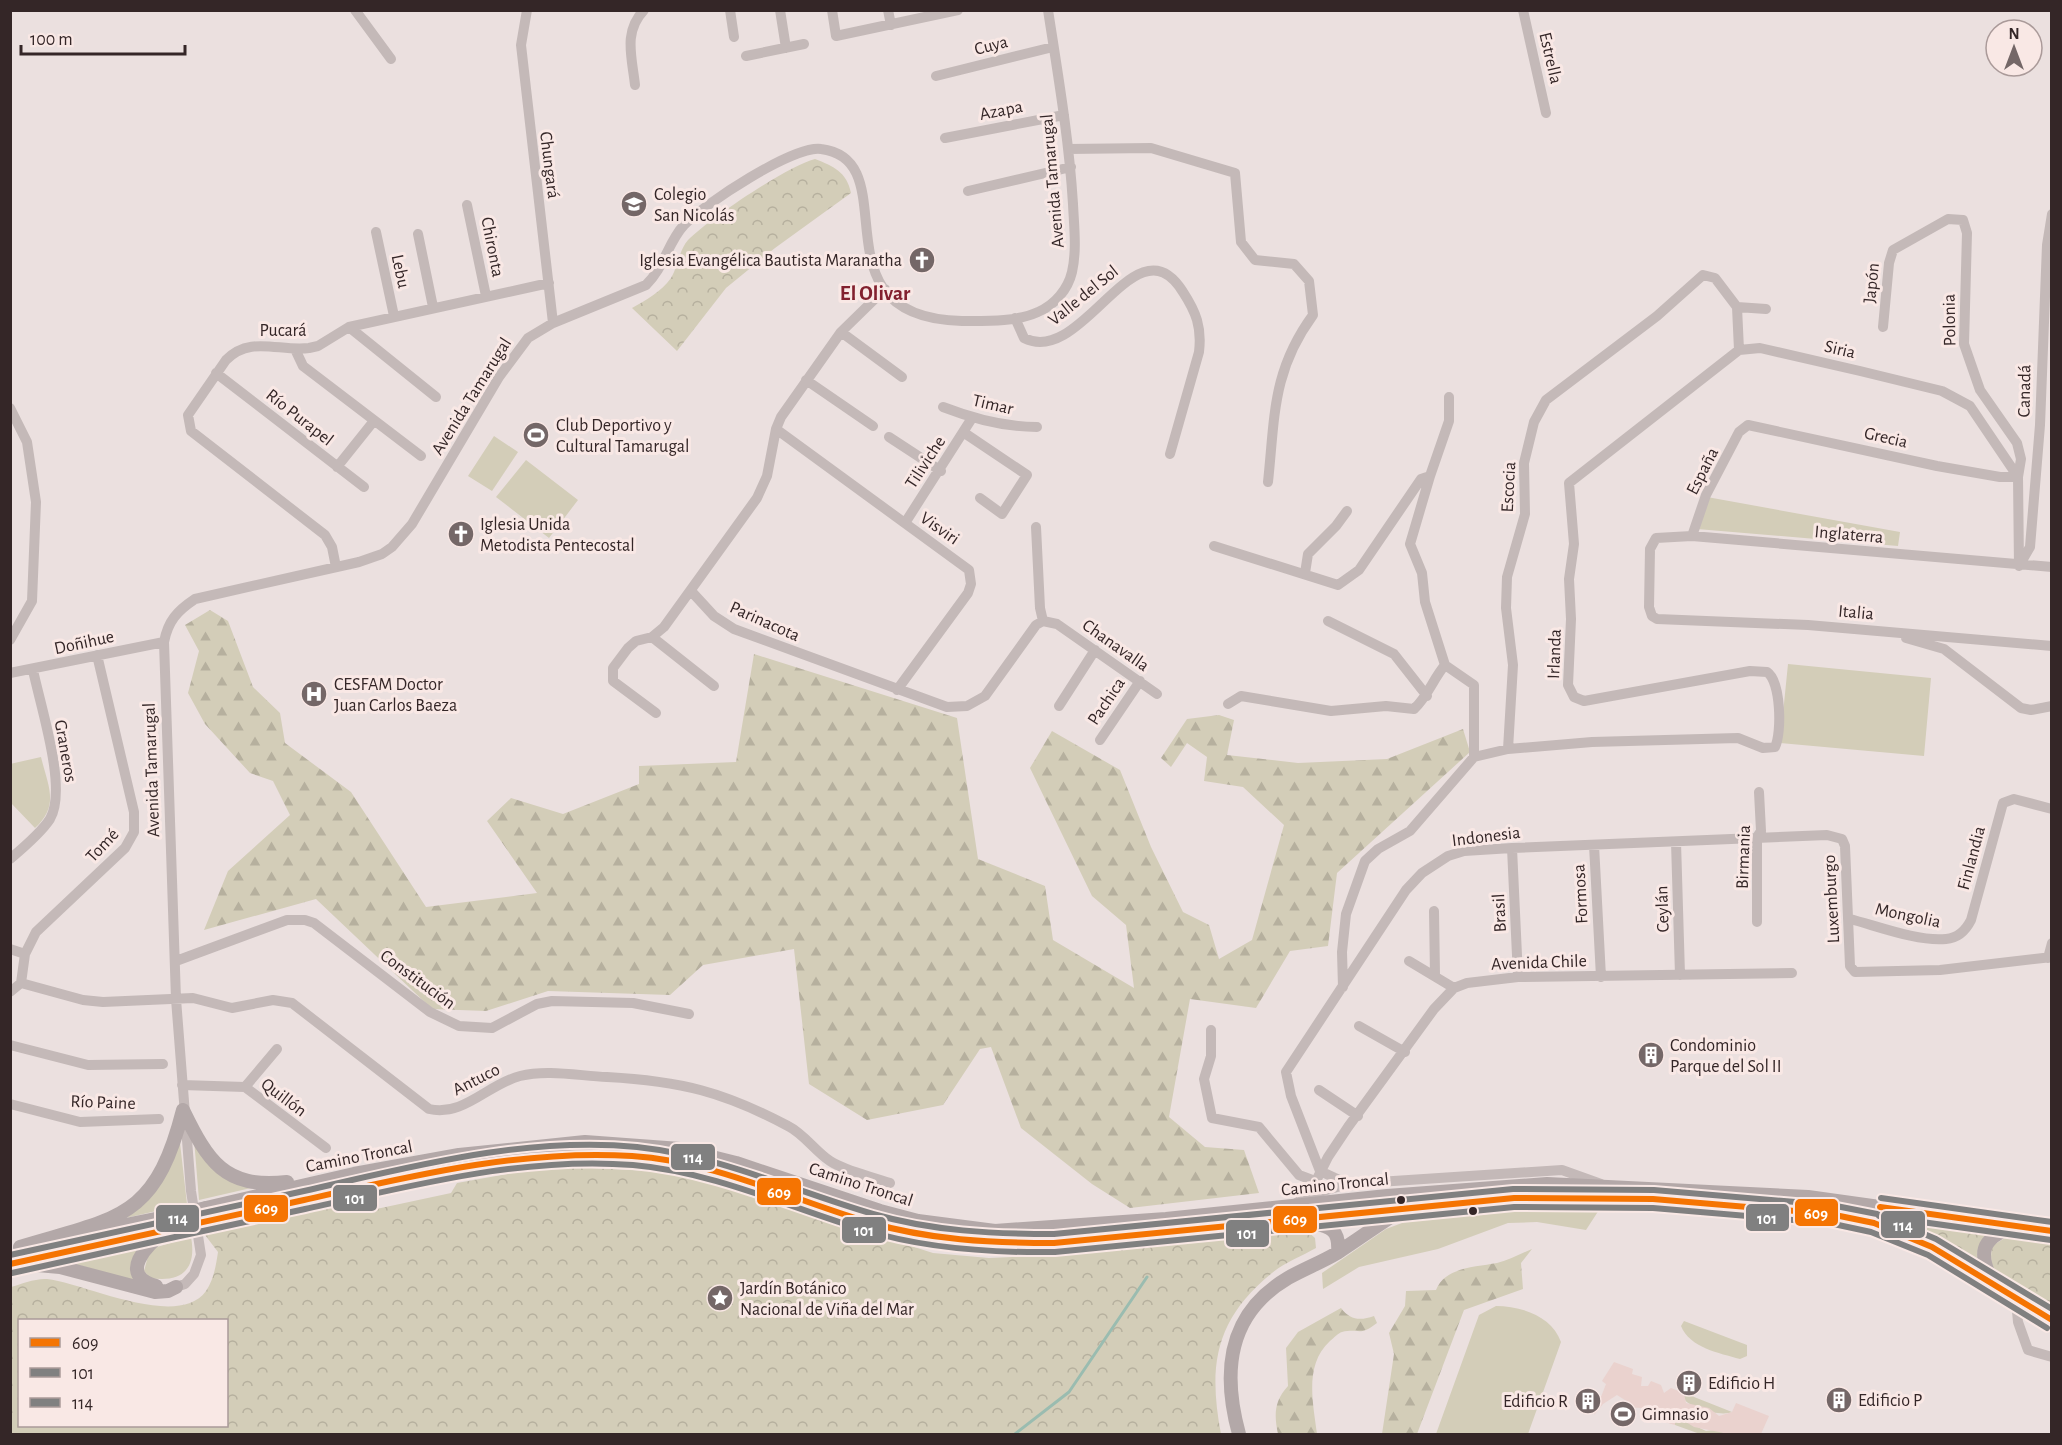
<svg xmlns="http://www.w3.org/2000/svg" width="2062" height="1445" font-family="'Alegreya Sans',sans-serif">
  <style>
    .grass { fill: #d3cdb8 }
    .forest { fill: url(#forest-firs) }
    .park { fill: url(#park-crowns); fill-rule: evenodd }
    .plaza { fill: #ead2ce }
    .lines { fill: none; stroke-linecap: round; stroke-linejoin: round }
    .stream { stroke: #9abcb0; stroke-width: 3 }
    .minor { stroke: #c4b9b8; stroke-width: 10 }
    .major { stroke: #b3a8a8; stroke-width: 14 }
    .major-bridge { stroke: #b3a8a8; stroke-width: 14 }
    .bus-1-casing { stroke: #f9e8e5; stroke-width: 10 }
    .bus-2-casing { stroke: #f9e8e5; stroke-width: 10 }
    .bus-3-casing { stroke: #f9e8e5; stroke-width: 10 }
    .bus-1 { stroke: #f57402; stroke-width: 6 }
    .bus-2 { stroke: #808080; stroke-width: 6 }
    .bus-3 { stroke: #808080; stroke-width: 6 }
    .bus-dot { fill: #342627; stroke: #f9e8e5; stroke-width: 2 }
    .labels { text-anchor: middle; stroke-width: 6; stroke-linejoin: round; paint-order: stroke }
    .street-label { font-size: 18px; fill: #342627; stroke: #f9e8e5 }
    .poi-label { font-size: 18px; fill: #342627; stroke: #f9e8e5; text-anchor: start }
    .quarter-label { font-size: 21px; font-weight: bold; fill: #82202e; stroke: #f9e8e5 }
    .line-badge { stroke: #f9e8e5; stroke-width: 2 }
    .badge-label { font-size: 16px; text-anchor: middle; font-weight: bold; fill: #fff }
  </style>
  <defs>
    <pattern id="forest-firs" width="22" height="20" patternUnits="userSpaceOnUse" patternTransform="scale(1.5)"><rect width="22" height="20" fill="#d3cdb8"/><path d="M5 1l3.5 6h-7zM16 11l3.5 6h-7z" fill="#b6b09e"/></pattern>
    <pattern id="park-crowns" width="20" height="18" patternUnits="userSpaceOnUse" patternTransform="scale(1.5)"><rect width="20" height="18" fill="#d3cdb8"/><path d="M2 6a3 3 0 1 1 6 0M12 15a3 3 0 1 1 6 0" fill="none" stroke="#b6b09e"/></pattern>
  </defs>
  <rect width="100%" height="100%" fill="#ebe0df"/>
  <path class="grass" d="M494,436l24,16 -26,39 -24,-15z
    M526,460l52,40 -29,38 -53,-41z
    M1707,497l193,35 -2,14 -201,-17z
    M1788,664l143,14 -7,78 -144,-13z
    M41,757c7,29 19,48 -6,71l-24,-25 -1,-39z
    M194,1139l57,49 -52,12z
    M180,1143l7,61 -70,16 53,-54z
    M1558,1207l41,3 -13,20 -49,-8 -29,1 -70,26 -79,18 -36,22 -1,-16 64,-44 32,-12 65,-2 31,-6z
    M191,1237c6,32 -9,46 -41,41l-6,-7 6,-22z
    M137,1250l2,32 -68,-19z
    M1496,1306c25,0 56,10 65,36l-33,92h-92l43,-119z
    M1684,1321l63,24v11l-7,3c-21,-6 -50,-11 -59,-33z
    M1684,1393l48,19c-11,5 -42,-4 -48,-13z
    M1681,1419l25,12 9,-1 14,4h-29l-25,-9v-3z"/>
  <path class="forest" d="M210,610l18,11 25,66 27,26 5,30 66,49 75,115 111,-14 -50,-72 24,-23 52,16 76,-30v-18l97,-4 18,-108 203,64 21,141 67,27 8,54 81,48 -8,-63 -34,-29 -62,-128 22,-37 68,39 31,77 32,65 26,13 10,34 33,-19 32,-115 -41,-38 -39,-6 3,-24 -20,-14 -16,24 -10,-9 26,-39 32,-4 15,5 -7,35 71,8 89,-4 76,-30 7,23 -133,121 -9,73 -38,5 -34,57 -66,-9 -21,118 36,30 39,3 15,43 -129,15 -38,-24 -71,-56 -30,-81 -11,2 -37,56 -76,15 -58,-36 -15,-135 -91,16 -33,30 -122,-4 -62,20 -54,-2 -116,-110 -112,31 24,-59 62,-56 -17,-34 -23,-8 -45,-49 -17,-31 11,-42 -14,-26z
    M1532,1249l-11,14 2,26 -59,21 -47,124h-35l12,-80 -5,-21 16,-27 1,-15 30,-1c9,-23 40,-23 61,-27 12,-3 23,-9 35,-14z
    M1341,1308c9,12 19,13 33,8l3,7c-18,14 -17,5 -35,9 -4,1 -8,6 -12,9 -26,24 -17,61 -13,93h-39c-4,-19 -4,-33 10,-48l-2,-38 12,-16z"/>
  <path class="park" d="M815,159c18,7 32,13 36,34l-76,55 -49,40 -49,63 -45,-43c14,-8 29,-16 39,-30 7,-11 8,-28 17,-38 22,-22 98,-73 127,-81z
    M551,1166l118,6 44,11 220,70 56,5 51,-2 214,-24 53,-1 8,7 1,10c-14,8 -32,15 -44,25 -57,46 -64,93 -51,161h-1210v-147c10,-3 25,-9 36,-8 37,4 131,51 159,12 8,-12 10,-26 12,-39l-13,-17 158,-37 4,13 84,-18 6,-10zM20,1320h206v106h-206z
    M1875,1215l112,15 -10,23 2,17 -54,-35z
    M2008,1236l43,6v69l-52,-33c-8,-11 -9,-19 -7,-32z"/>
  <path class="plaza" d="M1614,1362l19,7 -1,5 10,3 -1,9h7l3,-5 10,4 3,8 7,-5 13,5 2,10 23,5 10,8 13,-4 4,-9 33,13 -8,18h-32l-35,-7 -13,-8 -6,3v3l-4,-1 -9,-3v-5l-8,-7 -27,-2 1,-5 -11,-7 -14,9 -9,11 12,-31 -4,-3z"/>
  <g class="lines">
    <path class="stream" d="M1015,1434l54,-42 78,-115"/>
    <path class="minor" d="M355,10l36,49
      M527,10l-6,35 32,278
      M730,10l4,27
      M780,10l6,38
      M832,10l4,26 122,-26
      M888,10l3,15
      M1523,10l23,103
      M746,56l58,-12
      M936,76l117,-29
      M635,85c-3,-28 -12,-53 9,-75
      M945,138l119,-23
      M1068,149l83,-1 84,25 6,69 14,18 39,4 15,17 4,34c-41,56 -38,101 -45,167
      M968,191l103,-24
      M467,205l19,91
      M376,232l18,84
      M418,234l15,73
      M1737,307l29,2
      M1015,318l9,20c59,30 112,-122 159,-46 13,20 19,35 16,60l-29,102
      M349,327l87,70
      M841,332l61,45
      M295,349l8,17 118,90
      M216,373l148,114
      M806,380l67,46
      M943,407c31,12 61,20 94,20
      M10,408l17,34 9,60 -4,99 -22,39
      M776,429l193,141 2,14 -3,9 -71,97
      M963,432l64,43 -25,39 -22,-16
      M889,437l52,34
      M337,467l36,-45
      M1430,476l19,-55v-24
      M905,523l67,-105
      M1036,527l4,81 3,13
      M1692,536l14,-41 33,-63 9,-7 189,41 63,11h18l3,-18 -4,-16 -37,-53 -16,-46 3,-111 -4,-13 -15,-1 -55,31 -4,13 -6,64
      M1214,546l124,39 21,-15 62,-91 9,-3 -20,68 12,29 3,29 20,63c-12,14 -17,31 -31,44l-28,-3 -55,5 -90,-15 -13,8
      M2019,566l11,-19 10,-122 7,-180 5,-31
      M336,567l-4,-20 -7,-12 -134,-104 -3,-16 38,-55c24,-25 54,-8 83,-12l9,-2 31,-19 200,-44
      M2052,567l-360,-31 -36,2 -6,11 -1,58 3,9 5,3 151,6 244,21
      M1305,573l3,-19 28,-28 11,-15
      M691,591l23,25 20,13 213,78 20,-1 18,-10 51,-71 7,-4 14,3 100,70
      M1328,621l66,33 33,42
      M652,637l62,49
      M1906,638l38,11 77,59 10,2 21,-4
      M1445,665l29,20v72
      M10,673l154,-31
      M1059,706l36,-56
      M656,713l-43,-32v-13l15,-20 8,-7 16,-4 12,-10 93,-129 10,-22 9,-47 5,-12 60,-85 44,-43
      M1100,740l40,-59
      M1508,749l5,-84 -7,-57 1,-31 18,-63 -1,-51 10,-41 12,-22 111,-84 46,-41 12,3 22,29 2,43
      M1676,842l4,133
      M1594,845l7,132
      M1512,848l6,129
      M10,859c13,-11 31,-26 40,-40 18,-30 -10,-114 -17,-149
      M1434,911l1,64
      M1850,919c27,7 69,23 96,20 12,-1 20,-9 25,-19l32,-117 11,-4 38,10
      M1757,922v-85l4,-6 -2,-39
      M10,949l15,5
      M2048,958l4,-15
      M176,961l111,-41h18l9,3 116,89 29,14 33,2 45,-24 15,-3 81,2 56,11
      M1409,961l45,27
      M21,983l62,17 20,2 90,-4 39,10 41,-8 19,3 137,106c35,8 59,-25 91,-33 27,-7 60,0 87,1 74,4 117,15 181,49 16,8 27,25 42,35 17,11 41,15 60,22
      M1343,987l-1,-35 4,-38 19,-53 13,-12 32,-18 64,-74 34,-8 84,-7 146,-4 25,10 12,-1c7,-14 6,-66 -8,-75l-17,-1 -166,30 -10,-4 -6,-12 3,-66 -2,-40 5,-35 -5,-61 170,-133 21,-2 100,23 82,20 28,15 48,71 1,89
      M10,992l11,-9 4,-29 11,-22 89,-84 9,-16v-20l-37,-157
      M1359,1026l46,26
      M1211,1030v26l-7,23 8,39 47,9 40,48 16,6
      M10,1045l78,20 75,-1
      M182,1085l63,2 81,61
      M245,1087l32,-38
      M1319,1090l39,26
      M10,1104l70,18 79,-3
      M1320,1171l-29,-75 -5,-24 120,-182 16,-17 26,-17 16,-5 48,-3 315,-13 15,4 3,7 5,120 5,6 85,-2 112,-13
      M1320,1171l28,13
      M1309,1195l39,-11 214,-14 39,14
      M1293,1205l16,-10 19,-38 20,-30 86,-118 20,-21 13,-5 51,-6 274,-4
      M176,1287l9,-3 9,-10 7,-19 -10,-64 -15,-192 -12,-357c4,-21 13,-31 31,-43l164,-37 23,-8 10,-7 20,-23 87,-147 29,-39 25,-15 93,-38c18,-17 22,-43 38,-60 20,-21 110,-80 137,-76 89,11 -12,169 141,172 24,0 54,1 76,-9 17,-7 30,-23 34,-40 5,-22 2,-46 1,-68 -4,-65 -15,-129 -25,-194
      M2016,1300l2,22 10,28 24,7"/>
    <path class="major" d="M183,1110c25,51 41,79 104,72
      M206,1208l148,-34 105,-19 126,-13 95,7 56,14 144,48 38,10 77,10 171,-12 221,-23 160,-12 261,13 244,34
      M209,1220c94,-20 189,-43 285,-56 46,-7 93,-12 140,-8 82,7 157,43 236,66 63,19 119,22 184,21l460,-45 139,1 177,15 44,9 58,24 120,73
      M1307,1221c21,6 33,6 31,31
      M101,1230l74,-15
      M20,1247c99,-30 135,-27 163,-137
      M10,1264l169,-38
      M26,1264l34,3 95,25 13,-1 8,-4
      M1993,1283c-15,-29 -13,-44 19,-56
      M156,1286c-39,-11 -9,-42 10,-55
      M1239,1434c-17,-62 -12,-120 49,-156 16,-9 34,-16 49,-25 22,-14 43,-30 65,-43"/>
    <path class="major-bridge" d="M175,1215l31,-7
      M179,1226l30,-6"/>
    <defs>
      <path id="bus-1" d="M1880,1207l172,24
        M10,1264c98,-22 196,-43 294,-64 107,-24 217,-51 328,-44 82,5 158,43 236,66 61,18 123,21 186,21l460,-45 139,1 177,15 44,9 58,24 120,73"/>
      <path id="bus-2" d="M1879,1216l172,24
        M12,1273c98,-22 195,-43 293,-64 107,-23 217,-53 328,-44 81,7 155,42 231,65 62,19 127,23 191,22l459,-45 139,1 176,15 42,9 57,23 119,73"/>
      <path id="bus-3" d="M1881,1198l171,24
        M10,1255c98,-22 196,-43 294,-64 107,-24 221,-55 333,-44 83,9 157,44 236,67 59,17 120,20 181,20l459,-45 141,1 177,15 46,9 59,25 116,70"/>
    </defs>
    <use href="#bus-1" class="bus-1-casing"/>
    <use href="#bus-2" class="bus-2-casing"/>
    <use href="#bus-3" class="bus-3-casing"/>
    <use href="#bus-1" class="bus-1"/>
    <use href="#bus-2" class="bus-2"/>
    <use href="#bus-3" class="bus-3"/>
  </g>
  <defs>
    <symbol id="school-disc" viewBox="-11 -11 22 22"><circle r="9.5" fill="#746767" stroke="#f9e8e5"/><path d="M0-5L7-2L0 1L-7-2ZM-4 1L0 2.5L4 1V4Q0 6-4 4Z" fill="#fff"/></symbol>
    <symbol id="church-disc" viewBox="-11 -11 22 22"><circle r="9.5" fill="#746767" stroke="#f9e8e5"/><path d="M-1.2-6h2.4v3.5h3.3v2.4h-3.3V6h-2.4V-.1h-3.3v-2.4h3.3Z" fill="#fff"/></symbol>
    <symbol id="stadium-disc" viewBox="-11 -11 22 22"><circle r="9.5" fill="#746767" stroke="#f9e8e5"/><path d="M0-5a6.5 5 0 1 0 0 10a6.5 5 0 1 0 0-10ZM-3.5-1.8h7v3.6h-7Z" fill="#fff"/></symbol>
    <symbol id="hospital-disc" viewBox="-11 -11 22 22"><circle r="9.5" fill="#746767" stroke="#f9e8e5"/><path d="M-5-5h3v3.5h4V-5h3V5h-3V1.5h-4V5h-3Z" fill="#fff"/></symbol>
    <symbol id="building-disc" viewBox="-11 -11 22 22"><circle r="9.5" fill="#746767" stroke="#f9e8e5"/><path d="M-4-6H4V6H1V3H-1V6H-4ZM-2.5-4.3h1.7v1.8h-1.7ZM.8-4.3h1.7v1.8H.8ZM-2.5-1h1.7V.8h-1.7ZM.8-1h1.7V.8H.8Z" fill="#fff"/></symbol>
    <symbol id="sight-disc" viewBox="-11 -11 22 22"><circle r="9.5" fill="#746767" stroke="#f9e8e5"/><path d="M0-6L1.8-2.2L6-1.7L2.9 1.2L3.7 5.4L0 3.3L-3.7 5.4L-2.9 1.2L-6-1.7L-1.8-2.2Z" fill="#fff"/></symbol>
  </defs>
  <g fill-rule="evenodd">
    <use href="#school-disc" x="619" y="189" width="30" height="30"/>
    <use href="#church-disc" x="907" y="245" width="30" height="30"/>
    <use href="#stadium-disc" x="521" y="420" width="30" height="30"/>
    <use href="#church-disc" x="446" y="519" width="30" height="30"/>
    <use href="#hospital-disc" x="299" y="679" width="30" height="30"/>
    <use href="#building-disc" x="1636" y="1040" width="30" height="30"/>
    <use href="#sight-disc" x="705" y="1283" width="30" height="30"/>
    <use href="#building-disc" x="1674" y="1368" width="30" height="30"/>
    <use href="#building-disc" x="1824" y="1385" width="30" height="30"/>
    <use href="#building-disc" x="1573" y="1386" width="30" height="30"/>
    <use href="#stadium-disc" x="1608" y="1399" width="30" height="30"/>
  </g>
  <g class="bus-dot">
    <circle cx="1401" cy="1200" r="5"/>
    <circle cx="1473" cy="1211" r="5"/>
  </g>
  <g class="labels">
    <g class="street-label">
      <text transform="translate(991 45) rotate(-14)" y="6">Cuya</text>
      <text transform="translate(1551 58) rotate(77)" y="6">Estrella</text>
      <text transform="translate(1001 110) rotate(-11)" y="6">Azapa</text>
      <text transform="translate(550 165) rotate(83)" y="6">Chungará</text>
      <text transform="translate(1052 181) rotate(-95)" y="6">Avenida Tamarugal</text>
      <text transform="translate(493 247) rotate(79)" y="6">Chironta</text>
      <text transform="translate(401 271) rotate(78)" y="6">Lebu</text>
      <text transform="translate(1871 283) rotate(-84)" y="6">Japón</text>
      <text transform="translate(1083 295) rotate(-39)" y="6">Valle del Sol</text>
      <text transform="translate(1949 320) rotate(-91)" y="6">Polonia</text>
      <text x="283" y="336">Pucará</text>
      <text transform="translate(1840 349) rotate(13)" y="6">Siria</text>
      <text transform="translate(2024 391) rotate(-89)" y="6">Canadá</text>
      <text transform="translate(471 396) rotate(-58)" y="6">Avenida Tamarugal</text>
      <text transform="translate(993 404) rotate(13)" y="6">Timar</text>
      <text transform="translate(300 417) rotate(38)" y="6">Río Purapel</text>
      <text transform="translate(1886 437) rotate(13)" y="6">Grecia</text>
      <text transform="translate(925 462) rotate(-57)" y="6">Tiliviche</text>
      <text transform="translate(1702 471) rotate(-63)" y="6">España</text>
      <text transform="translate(1508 487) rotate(-87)" y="6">Escocia</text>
      <text transform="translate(940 528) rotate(35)" y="6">Visviri</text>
      <text transform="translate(1849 534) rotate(5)" y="6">Inglaterra</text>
      <text transform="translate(1856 612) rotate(5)" y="6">Italia</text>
      <text transform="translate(765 621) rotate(24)" y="6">Parinacota</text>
      <text transform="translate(84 642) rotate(-12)" y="6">Doñihue</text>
      <text transform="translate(1116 645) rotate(35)" y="6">Chanavalla</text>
      <text transform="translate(1554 654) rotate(-88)" y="6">Irlanda</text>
      <text transform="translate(1106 701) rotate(-56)" y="6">Pachica</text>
      <text transform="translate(66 751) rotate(80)" y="6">Graneros</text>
      <text transform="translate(151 770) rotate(-92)" y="6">Avenida Tamarugal</text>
      <text transform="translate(1486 836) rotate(-7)" y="6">Indonesia</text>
      <text transform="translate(102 845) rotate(-47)" y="6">Tomé</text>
      <text transform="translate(1743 857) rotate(-88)" y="6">Birmania</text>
      <text transform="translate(1971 858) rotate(-75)" y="6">Finlandia</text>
      <text transform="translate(1580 894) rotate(-93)" y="6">Formosa</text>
      <text transform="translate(1831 899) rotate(-93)" y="6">Luxemburgo</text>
      <text transform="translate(1662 909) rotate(-92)" y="6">Ceylán</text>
      <text transform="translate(1499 913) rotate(-93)" y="6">Brasil</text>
      <text transform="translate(1908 915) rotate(12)" y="6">Mongolia</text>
      <text transform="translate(1539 962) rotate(-2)" y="6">Avenida Chile</text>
      <text transform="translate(418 979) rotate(36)" y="6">Constitución</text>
      <text transform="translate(476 1079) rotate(-27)" y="6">Antuco</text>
      <text transform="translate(284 1097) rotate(37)" y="6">Quillón</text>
      <text transform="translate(103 1102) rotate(2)" y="6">Río Paine</text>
      <text transform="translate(359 1156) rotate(-11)" y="6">Camino Troncal</text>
      <text transform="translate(861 1184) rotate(18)" y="6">Camino Troncal</text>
      <text transform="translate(1335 1184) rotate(-6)" y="6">Camino Troncal</text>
    </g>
    <g class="poi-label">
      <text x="654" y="200">Colegio<tspan x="654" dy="21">San Nicolás</tspan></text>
      <text x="902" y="266" text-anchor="end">Iglesia Evangélica Bautista Maranatha</text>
      <text x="556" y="431">Club Deportivo y<tspan x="556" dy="21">Cultural Tamarugal</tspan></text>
      <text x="480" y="530">Iglesia Unida<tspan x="480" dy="21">Metodista Pentecostal</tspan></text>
      <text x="334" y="690">CESFAM Doctor<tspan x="334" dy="21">Juan Carlos Baeza</tspan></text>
      <text x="1670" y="1051">Condominio<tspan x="1670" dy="21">Parque del Sol II</tspan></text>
      <text x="740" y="1294">Jardín Botánico<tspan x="740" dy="21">Nacional de Viña del Mar</tspan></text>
      <text x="1708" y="1389">Edificio H</text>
      <text x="1858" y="1406">Edificio P</text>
      <text x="1568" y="1407" text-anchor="end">Edificio R</text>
      <text x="1642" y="1420">Gimnasio</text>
    </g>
    <g class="quarter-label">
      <text x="875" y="300">El Olivar</text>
    </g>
  </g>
  <g class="line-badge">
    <rect x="670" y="1143" width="46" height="28" rx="6" fill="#808080"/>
    <rect x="756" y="1177" width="46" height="29" rx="6" fill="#f57402"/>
    <rect x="332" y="1184" width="46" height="28" rx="6" fill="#808080"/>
    <rect x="243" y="1194" width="46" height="29" rx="6" fill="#f57402"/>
    <rect x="1794" y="1198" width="45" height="29" rx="6" fill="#f57402"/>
    <rect x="1745" y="1203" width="45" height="29" rx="6" fill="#808080"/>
    <rect x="155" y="1204" width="45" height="29" rx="6" fill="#808080"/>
    <rect x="1272" y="1205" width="46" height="29" rx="6" fill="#f57402"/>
    <rect x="1880" y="1210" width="46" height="29" rx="6" fill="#808080"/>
    <rect x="841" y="1216" width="46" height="28" rx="6" fill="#808080"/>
    <rect x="1225" y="1219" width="45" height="29" rx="6" fill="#808080"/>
  </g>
  <g class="badge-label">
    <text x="693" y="1163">114</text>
    <text x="779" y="1198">609</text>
    <text x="355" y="1204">101</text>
    <text x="266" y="1214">609</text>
    <text x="1816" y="1219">609</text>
    <text x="1767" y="1224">101</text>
    <text x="178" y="1224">114</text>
    <text x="1295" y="1225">609</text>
    <text x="1903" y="1231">114</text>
    <text x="864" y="1236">101</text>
    <text x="1247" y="1239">101</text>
  </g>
  <rect width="2062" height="1445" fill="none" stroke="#342627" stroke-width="24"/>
  <rect x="18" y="1319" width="210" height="108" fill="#f9e8e5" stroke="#aa9a99" stroke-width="1.5"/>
  <rect x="30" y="1338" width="30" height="9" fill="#f57402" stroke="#aa9a99" stroke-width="1.5"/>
  <text x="72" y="1349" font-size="18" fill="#342627">609</text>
  <rect x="30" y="1368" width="30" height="9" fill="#808080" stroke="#aa9a99" stroke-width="1.5"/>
  <text x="72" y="1379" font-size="18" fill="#342627">101</text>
  <rect x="30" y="1398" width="30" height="9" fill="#808080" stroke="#aa9a99" stroke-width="1.5"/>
  <text x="72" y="1409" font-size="18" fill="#342627">114</text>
  <g transform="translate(2014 48)"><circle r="28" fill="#f9e8e5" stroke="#aa9a99" stroke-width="1.5"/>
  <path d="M0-4.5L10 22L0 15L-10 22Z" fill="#746767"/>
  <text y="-9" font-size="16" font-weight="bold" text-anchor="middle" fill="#342627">N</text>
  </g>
  <path d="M21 45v9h164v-9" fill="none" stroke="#342627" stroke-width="3"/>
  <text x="30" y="45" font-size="18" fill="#342627" stroke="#f9e8e5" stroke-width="4.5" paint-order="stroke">100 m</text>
</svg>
